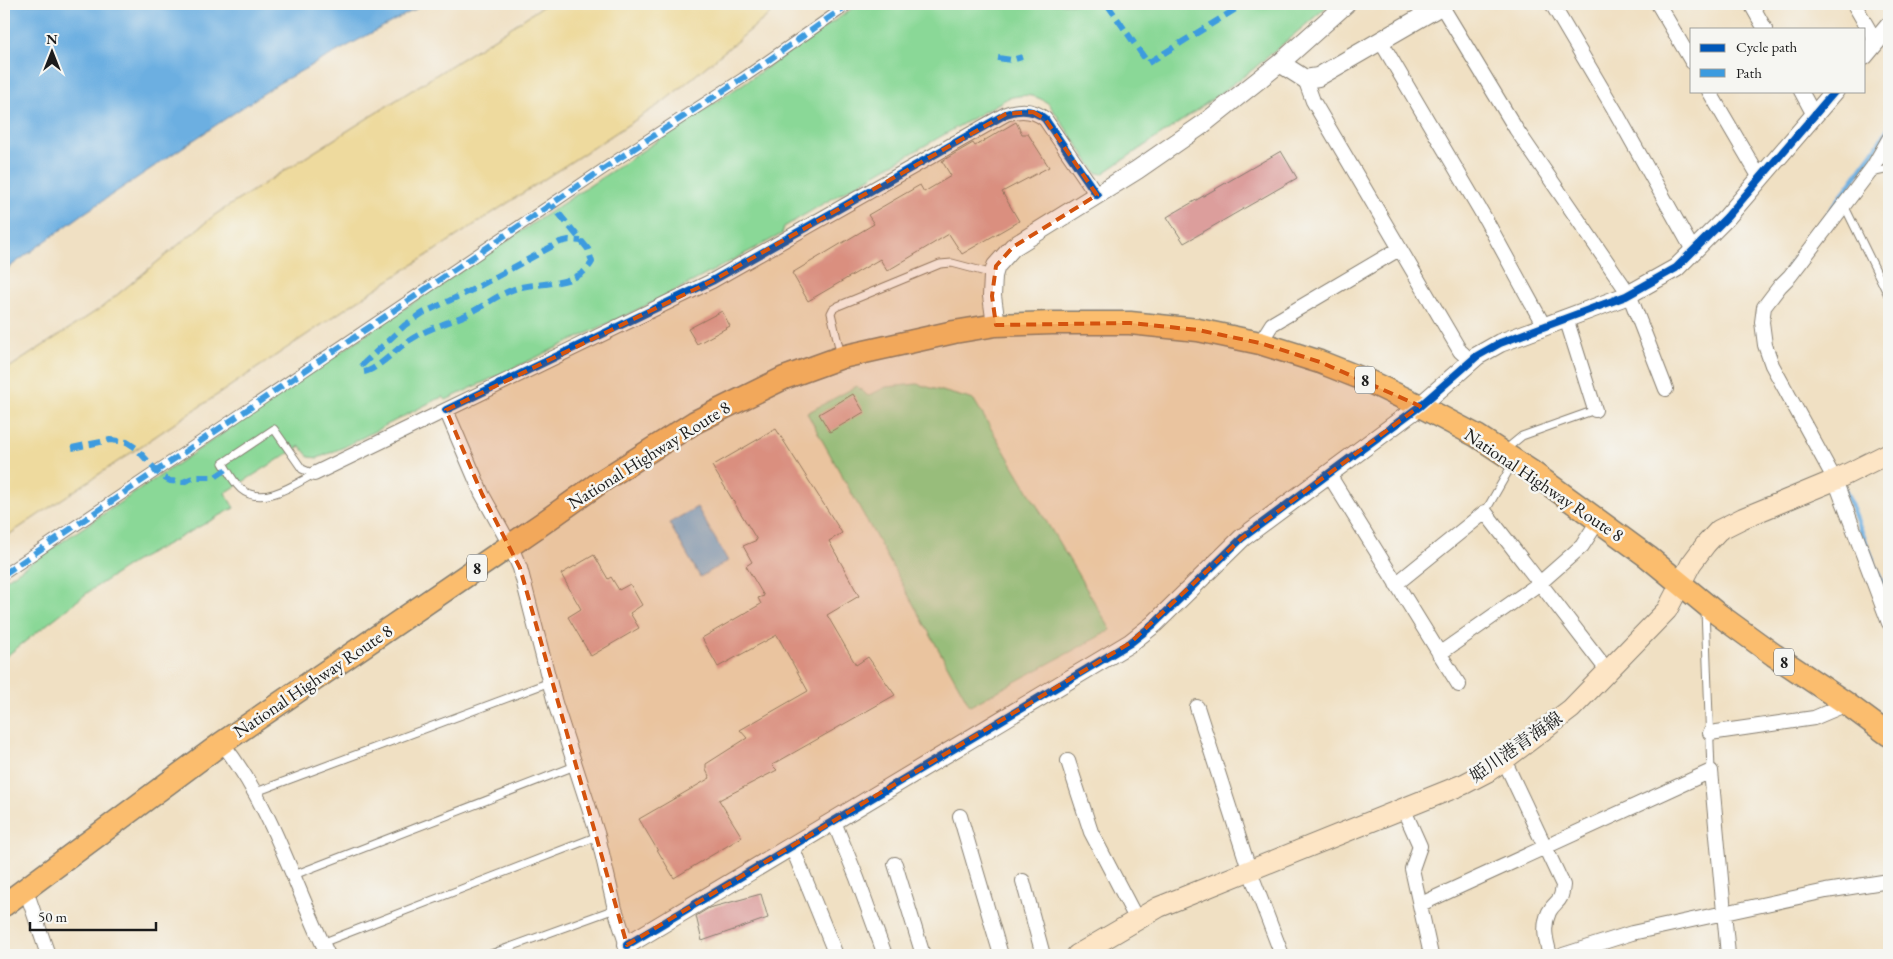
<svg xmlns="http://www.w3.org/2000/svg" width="1893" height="959" font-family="'EB Garamond','Noto Serif JP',serif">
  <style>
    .green { fill: #8ad897; stroke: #537a5a }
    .sand { fill: #eeda9e; stroke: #857b5d }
    .water { fill: #6cafe1; stroke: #44667e }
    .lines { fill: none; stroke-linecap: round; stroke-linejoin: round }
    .stream { stroke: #6cafe1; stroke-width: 5 }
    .building { fill: #dc9e9c }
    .service-casing { stroke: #867e70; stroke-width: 9 }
    .pedestrian-casing { stroke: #867e70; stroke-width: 12 }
    .minor-casing { stroke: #867e70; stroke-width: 16 }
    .tertiary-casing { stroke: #867e70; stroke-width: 20 }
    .secondary-casing { stroke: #867e70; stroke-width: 22 }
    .trunk-casing { stroke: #867e70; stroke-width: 25 }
    .service { stroke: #fff; stroke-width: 7 }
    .pedestrian { stroke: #fff; stroke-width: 10 }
    .minor { stroke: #fff; stroke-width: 14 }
    .tertiary { stroke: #fff; stroke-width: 18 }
    .secondary { stroke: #fde5c5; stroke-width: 20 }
    .trunk { stroke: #fbbd6e; stroke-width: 22 }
    .quiet { stroke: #3c9bdf; stroke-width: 6; stroke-dasharray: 12 6; stroke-linecap: butt }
    .cycleway-casing { stroke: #f6f6f2; stroke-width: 11 }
    .cycleway { stroke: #0057b8; stroke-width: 8 }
    .marked { fill: #d4530e; fill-opacity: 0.2; stroke: #d4530e; stroke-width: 4; stroke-dasharray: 10 6; stroke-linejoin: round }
    .labels { text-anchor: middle; stroke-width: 5; stroke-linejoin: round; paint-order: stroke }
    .shield { fill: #f6f6f2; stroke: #5d5d5c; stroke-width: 1 }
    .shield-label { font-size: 16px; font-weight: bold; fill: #1c1c1c }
    .street-label { font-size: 18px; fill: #1c1c1c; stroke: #f6f6f2 }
  </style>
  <rect width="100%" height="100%" fill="#f6f6f2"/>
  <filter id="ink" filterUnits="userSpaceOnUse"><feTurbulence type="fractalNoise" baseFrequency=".02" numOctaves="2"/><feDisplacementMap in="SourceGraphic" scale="10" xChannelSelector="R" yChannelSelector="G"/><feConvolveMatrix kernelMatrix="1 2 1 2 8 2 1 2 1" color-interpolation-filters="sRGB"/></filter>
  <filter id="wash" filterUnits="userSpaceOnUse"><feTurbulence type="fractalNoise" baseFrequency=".0096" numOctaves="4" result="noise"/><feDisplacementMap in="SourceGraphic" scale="20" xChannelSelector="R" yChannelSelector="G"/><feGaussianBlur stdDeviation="1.12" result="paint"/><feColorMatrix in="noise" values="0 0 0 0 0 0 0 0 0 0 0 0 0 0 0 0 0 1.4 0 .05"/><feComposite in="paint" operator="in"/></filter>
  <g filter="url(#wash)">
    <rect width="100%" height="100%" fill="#f0e0c3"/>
    <path class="green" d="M859,4h471l-79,67 -68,49 -81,54 -6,-2 -47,-68c-14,-10 -24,-10 -41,-6l-192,110 -32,19 -2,7 -120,64 -216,102 -3,-3 -8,3 -91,47 -26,11 -9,-1 -9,-11 -75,47 9,15 -100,54 -43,28 -87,68v-77l262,-177 115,-80 353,-234z
      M917,384l57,16 137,230 -141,76 -163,-293 50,-27 11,10 18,-9z"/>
    <path class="sand" d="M546,4h236l-119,98 -306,199 -353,237v-167l97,-63 115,-94 288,-182z"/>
    <path class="water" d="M4,4h421l-146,79 -196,131 -79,57z
      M697,507l31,54 -28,16 -31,-54z"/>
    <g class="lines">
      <path class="stream" d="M1788,268l85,-115 16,-26
        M1844,487l45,115"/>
    </g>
    <g id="blocks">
      <path class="building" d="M1016,122l6,12h6l21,33 -47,25 17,29 -57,33 -13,-20 -62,37 -7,-12 -72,42 -16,-28 82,-49 -6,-9 52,-30 4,7 27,-16 -9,-15 31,-18 2,3z
        M1281,151l16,27 -113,65 -17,-26z
        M722,311l8,15 -33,18 -9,-15z
        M853,394l11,18 -34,20 -11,-18z
        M776,429l66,104 -13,8 30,55 -32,19 29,50 12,-8 27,38 -123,70 5,5 -58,30 23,37 -68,41 -35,-59 71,-41 -4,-8v-6l41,-26 -7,-8 68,-39 -31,-56 -59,32 -16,-29 59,-34 -3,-6 6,-2 -18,-30 6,-4 -9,-16 14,-6 -45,-74z
        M594,555l14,24 3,-2 8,13 11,-6 12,21 -12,8 9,15 -48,28 -23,-39 13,-8 -20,-35z
        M761,894l7,24 -66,23 -6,-25 13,-8z"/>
    </g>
  </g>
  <g filter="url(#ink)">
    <use href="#blocks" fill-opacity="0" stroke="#867e70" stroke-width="1"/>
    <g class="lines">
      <defs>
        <path id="service" d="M1871,173l18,-4
          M1844,205l45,92
          M841,356l-10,-43 2,-4 5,-3 102,-42 12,-1 41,11
          M274,429l28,40 12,5c-20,11 -52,33 -73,15 -8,-7 -13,-18 -18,-26z
          M1505,450l17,-14 73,-26
          M1485,512l28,-49
          M1705,609l6,162
          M256,792l294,-110
          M294,875l281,-109
          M322,943l276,-107
          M488,955l127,-46"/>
        <path id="pedestrian" d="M4,574l617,-417 122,-79 106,-74"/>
        <path id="minor" d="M1552,4l62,105 80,143
          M1658,4l34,58
          M1751,4l14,25
          M1854,4l22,38
          M1441,5l75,124 113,165 37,95
          M1380,40l106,180 58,106
          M1305,79l8,22 147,250 11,10
          M1709,91l51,87
          M1801,91l13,24
          M1889,139l-16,28 -83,109 -10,10 -16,21 -2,15 3,23 7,20 63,115 54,143
          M1566,318l29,92
          M1260,343l12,-19 127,-75
          M446,410l266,-129 294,-167c14,-5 27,-5 39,5l52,76
          M1328,473l131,212
          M314,474l132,-64 36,84 28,51 10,23 35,135 43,133 17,73 15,46
          M1396,584l89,-72 122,158
          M1439,654l101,-71 42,-37 16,-25
          M1197,707l52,162 33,86
          M1710,733l104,-15 33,-14
          M222,743c50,63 71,140 106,212
          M1504,760l59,125c-2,20 -7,14 -14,27 -7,15 -3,29 1,43
          M1068,761l23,71 46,88
          M1403,808l17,38 -8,23 19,86
          M960,816l41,139
          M834,822l23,56 28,77
          M792,847l44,108
          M895,864l28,91
          M1023,881l20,74
          M26,890l22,65
          M1421,904l290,-133 17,184
          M1563,955l69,-22 194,-42 63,-10"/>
        <path id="tertiary" d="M1864,56l25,-30
          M1280,63l25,16 13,-2 126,-73
          M996,325l-4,-29 1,-20 3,-10 17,-19 124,-77 65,-45 78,-62 66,-59
          M627,945l503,-302 24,-19 88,-86 178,-132 57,-50 23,-13 126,-47 50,-28 51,-51 108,-126"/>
        <path id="secondary" d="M1077,955l82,-48 305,-123 23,-12 17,-12 67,-51 96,-99 24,-46 15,-20 13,-14 24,-12 92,-38 54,-27"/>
        <path id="trunk" d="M4,905l218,-162 321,-220 59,-42 93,-59 89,-44 58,-21 112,-25 42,-7 56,-2h78l68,7 62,13 60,19 48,19 52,25 57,30 55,36 116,85 67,55 59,43 73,49 42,31"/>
      </defs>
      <use href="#service" class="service-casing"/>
      <use href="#pedestrian" class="pedestrian-casing"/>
      <use href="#minor" class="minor-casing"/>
      <use href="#tertiary" class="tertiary-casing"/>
      <use href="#secondary" class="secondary-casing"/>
      <use href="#trunk" class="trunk-casing"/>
      <use href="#service" class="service"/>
      <use href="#pedestrian" class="pedestrian"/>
      <use href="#minor" class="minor"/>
      <use href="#tertiary" class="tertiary"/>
      <use href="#secondary" class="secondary"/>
      <use href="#trunk" class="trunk"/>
      <path class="quiet" d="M1107,4l41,59 96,-59
        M998,58l14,2 10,-3
        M361,366l44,-41 18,-12 49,-23 88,-48 9,-2 12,1
        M364,372c13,-2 33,-24 46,-32 17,-11 37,-17 56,-25 21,-10 38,-26 61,-29 22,-3 53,-2 65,-24l-4,-13 -36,-44
        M72,448l38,-8 17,2 9,6 25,28 9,5 13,1 12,-5h20l12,-8
        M4,574l617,-417 122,-79 106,-74"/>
      <defs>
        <path id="cycleway" d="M446,410l266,-129 294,-167c14,-5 27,-5 39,5l52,76
          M627,945l503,-302 24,-19 88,-86 178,-132 57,-50 23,-13 126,-47 50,-28 51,-51 108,-126"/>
      </defs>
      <use href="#cycleway" class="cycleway-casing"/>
      <use href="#cycleway" class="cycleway"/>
    </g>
  </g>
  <path class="marked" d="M1033,112l12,7 52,76 -84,52 -17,19 -4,30 4,29 134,-2 68,7 62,13 60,19 100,44 -178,132 -112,105 -503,302 -107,-377 -38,-74 -36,-84 266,-129 294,-167z"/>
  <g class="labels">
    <g class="shield">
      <rect x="1355" y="366.5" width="20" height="27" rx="4"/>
      <rect x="467" y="554.5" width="20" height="27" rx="4"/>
      <rect x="1774" y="648.5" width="20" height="27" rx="4"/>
    </g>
    <g class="shield-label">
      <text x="1365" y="386">8</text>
      <text x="477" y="574">8</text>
      <text x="1784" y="668">8</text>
    </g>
    <g class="street-label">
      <text transform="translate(649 455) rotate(-32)" y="6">National Highway Route 8</text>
      <text transform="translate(1544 485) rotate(34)" y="6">National Highway Route 8</text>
      <text transform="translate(313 681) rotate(-34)" y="6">National Highway Route 8</text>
      <text transform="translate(1516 747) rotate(-35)" y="6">姫川港青海線</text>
    </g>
  </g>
  <rect width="1893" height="959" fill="none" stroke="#f6f6f2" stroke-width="20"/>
  <rect x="1690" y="28" width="175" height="65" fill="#f6f6f2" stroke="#9f9f9c"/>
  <rect x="1700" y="44" width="25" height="8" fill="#0057b8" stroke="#9f9f9c"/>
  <text x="1736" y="52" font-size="15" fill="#1c1c1c">Cycle path</text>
  <rect x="1700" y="69" width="25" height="8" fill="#3c9bdf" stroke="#9f9f9c"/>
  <text x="1736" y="78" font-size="15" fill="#1c1c1c">Path</text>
  <g transform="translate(52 52)" stroke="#f6f6f2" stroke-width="4" paint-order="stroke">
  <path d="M0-4L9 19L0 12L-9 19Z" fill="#1c1c1c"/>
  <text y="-8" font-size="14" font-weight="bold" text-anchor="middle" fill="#1c1c1c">N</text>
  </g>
  <path d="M30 922v8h126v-8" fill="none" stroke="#1c1c1c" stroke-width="2.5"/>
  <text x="38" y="922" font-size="15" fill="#1c1c1c" stroke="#f6f6f2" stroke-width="4" paint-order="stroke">50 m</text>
</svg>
